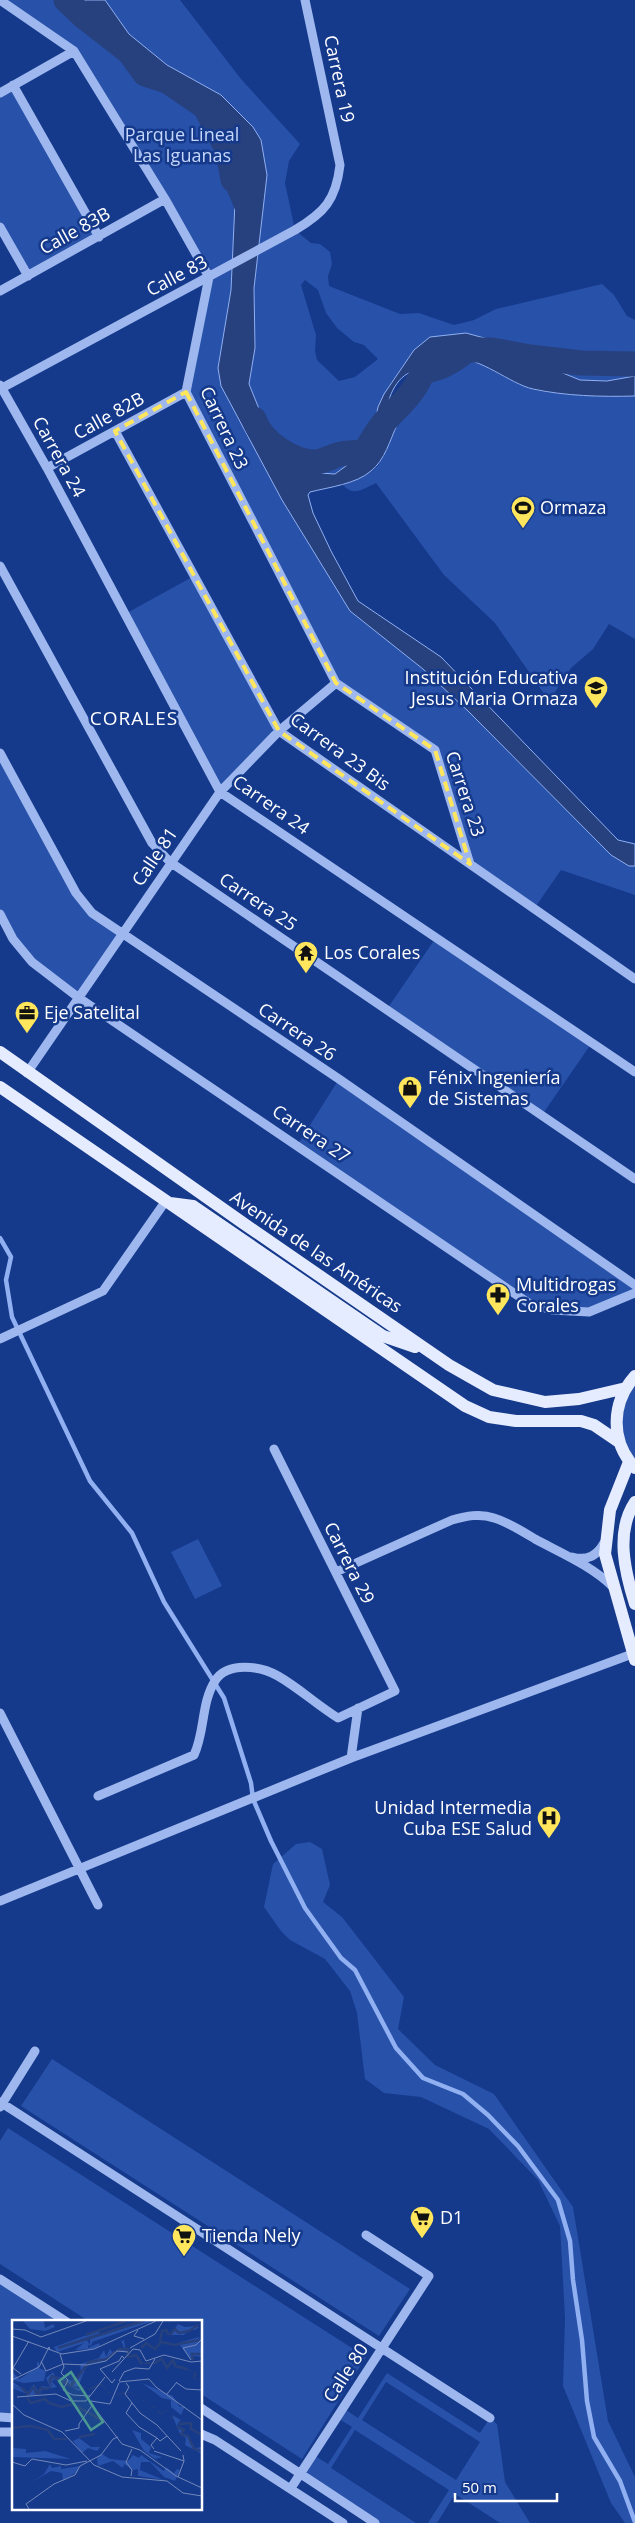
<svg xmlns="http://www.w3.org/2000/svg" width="635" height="2523" font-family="'Open Sans',sans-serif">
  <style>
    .green { fill: #2851a9; fill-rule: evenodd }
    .water { fill: #27417e; stroke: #90b0f2; fill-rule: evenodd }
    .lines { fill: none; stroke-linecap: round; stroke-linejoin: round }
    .stream { stroke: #90b0f2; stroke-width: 4.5 }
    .river { stroke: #27417e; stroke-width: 25 }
    .minor { stroke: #9eb8ef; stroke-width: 9 }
    .major { stroke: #e6ecff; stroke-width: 12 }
    .marked { fill: none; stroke: #ffe65c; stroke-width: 4; stroke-dasharray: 10 6; stroke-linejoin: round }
    .labels { text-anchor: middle; stroke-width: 5; stroke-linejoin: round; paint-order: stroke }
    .street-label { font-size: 18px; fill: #fff; stroke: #15398b }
    .park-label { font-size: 18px; fill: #c4d6fb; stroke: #15398b }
    .poi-label { font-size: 18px; fill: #fff; stroke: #15398b; text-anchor: start }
    .neighbourhood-label { font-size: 19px; letter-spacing: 1px; fill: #fff; stroke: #15398b }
    .inset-river { fill: none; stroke: #27417e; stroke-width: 2.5 }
    .inset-road { fill: none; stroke: #7388b9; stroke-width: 1 }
    .view { fill: #4b9892; fill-opacity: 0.15; stroke: #4b9892; stroke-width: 2.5 }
    .inset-edge { fill: none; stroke: #fff; stroke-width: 2.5 }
  </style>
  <rect width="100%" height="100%" fill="#15398b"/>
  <path class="green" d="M0,0h84l61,74 45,21 15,12 14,17 17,56 -5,110 -13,78 132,243 73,58 45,42 143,144 18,11h6v29l-74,-25 -27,39 -64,-45 -35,-114 -99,-67 -150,-291 23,-115 -135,-226z
    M105,0h75l61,79 59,65 -11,17 -4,22 10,47 16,13 9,1 10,8 2,12 -4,12 1,10 71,28 19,-1 35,12 20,-5 22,-11 106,-25 12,11 13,21 8,4v56l-28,5 -27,-1 -64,-26 -28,-15 -22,-6 -52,17 -21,30 -15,27 -7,34 -6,11 -30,22 -30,-2 -21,-13 -10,-13 -25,-62 6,-36 -1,-60 13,-113 -6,-35 -8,-13 -32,-32 -54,-30 -38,-31zM305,280l13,10 8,23 11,15 17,14 10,3 14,14 -23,18 -16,4 -22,-21 -2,-9 1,-16 -15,-50z
    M13,85l86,152 -71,39 -28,-49v-134z
    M457,359c27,1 48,22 74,30 28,7 75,8 104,7v243l-26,-15 -16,25 -22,19 -22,33 -54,-78 -51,-48 -68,-92c-13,6 -22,14 -33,2 9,-4 20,-8 28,-13 14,-10 19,-32 26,-47 11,-24 32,-60 60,-66z
    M194,576l85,155 -59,61 -95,-178z
    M0,753l76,140 47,41 -44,64 -47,-36 -32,-48z
    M435,939l156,105 -49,71 -155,-106z
    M339,1079l296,206v8l-46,19 -59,-8 -232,-160z
    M635,1376v92l-16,-26 7,-54z
    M198,1539l24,47 -27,13 -24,-47z
    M310,1842l12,7 8,36 -7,17 19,15 62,80 -6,32 37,36 59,29 79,113 35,214 27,56v46h-10l-14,-20 -48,-117 2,-68 -5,-92 -22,-46 -49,-51 -68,-32 -37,-4 -19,-14 -8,-66 -7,-22 -25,-32 -35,-19 -9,-9 -17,-24 9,-43 23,-20z
    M52,2059l358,230 -31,47 -358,-230z
    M8,2128l358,229 -64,102 -101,-65v-72h-111l-90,-58v-123z
    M0,2279l67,43h-53v96l-14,-1z
    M387,2373l93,60 10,-15 7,6 8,58 25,41h-30l-45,-29 -18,29h-9l21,-33 -94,-60 -24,38 85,55h-41l-75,-49 12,-20 16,10 24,-37 -16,-10 7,-9 15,10zM386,2382l94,60 -24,38 -94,-60z"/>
  <path class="water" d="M84,0h21l24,34 38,31 54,30 32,32 8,13 6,35 -13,113 1,60 -6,36 25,62 10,13 21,13 30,2 30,-22 6,-11 7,-34 6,-13 30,-44 16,-13 36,-4 22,6 28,15 64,26 27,1 28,-5v20c-33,1 -70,0 -102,-7 -23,-5 -54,-33 -78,-30 -23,3 -49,46 -58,66 -7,15 -12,35 -26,46 -15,13 -41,16 -61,21l-2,3 5,18 18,38 27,50 83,56 177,183 17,4v22h-6l-18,-11 -143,-144 -45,-42 -73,-58 -68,-111 -61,-114 -3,-18 13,-78 5,-110 -17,-56 -14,-17 -15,-12 -45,-21 -23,-16zM414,371l9,1v4l-24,32 -13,11c0,-18 9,-43 28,-48z"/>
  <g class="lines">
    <path class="stream" d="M0,1238l11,19 -5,23 6,37 78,164 42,52 32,69 60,96 27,85 2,16 18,42 34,67 36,50 14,12 41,78 27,30 40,16 25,21 30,31 40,54 12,41 3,39 9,60 5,61 7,36 26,44 15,41"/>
    <path class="river" d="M66,0l18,17 45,35 16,22 22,7 38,26 23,44 5,29h3l13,31
      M254,419c7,22 38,43 61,43 7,0 16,-5 22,-7 9,-3 19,-2 28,-3 6,-11 13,-24 22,-33 14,-15 29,-28 36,-48 17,-1 31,-10 44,-21h25l38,7 51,6 54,1"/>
    <path class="minor" d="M0,0l74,51 91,148 44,78 -23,115 150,291 99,67 35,114
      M13,85l86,152
      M0,93l74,-42
      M0,227l28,49
      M0,291l165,-92
      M0,385l47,83 173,324 415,280
      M0,389l295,-159c29,-17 41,-30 45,-65l-35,-165
      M115,431l164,300 356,248
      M47,468l139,-76
      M0,566l152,277 18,19 465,317
      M0,753l76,140 16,20 247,166 296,206
      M0,914l13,25 19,23 47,36 451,306 22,6 37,2 46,-19
      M27,1073l193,-281 59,-61 57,-48
      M0,1339l103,-48 62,-89
      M572,1557c15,4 25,-1 32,-14
      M336,1572l116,-52c14,-4 28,-7 42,-2 14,4 28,13 41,21 26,14 57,27 78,48
      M0,1713l98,192
      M351,1758l7,-50
      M98,1796l96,-41c11,-23 7,-52 21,-74 12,-20 46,-15 63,-5 21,12 39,29 60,42l57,-27 -121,-242
      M0,1901l351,-143 284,-105
      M0,2102l490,316
      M0,2107l35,-56
      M0,2279l67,43
      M201,2408l174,115
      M0,2417l14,1
      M0,2432h14
      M201,2434l14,6 128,83
      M291,2488l138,-212 -63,-41"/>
    <path class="major" d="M0,1052l243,171 206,142 44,25 52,12 34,-3 47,-11
      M0,1087l465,319 24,11 27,4h65l13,4 25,17
      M170,1203l23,3 190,130 32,11
      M635,1376c-24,27 -25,65 0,92
      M629,1462l-19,48 -5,44 30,106
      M635,1502c-20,30 -10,70 0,102"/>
  </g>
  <path class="marked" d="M186,392l150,291 99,67 35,114 -191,-133 -164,-300z"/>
  <defs>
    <symbol id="stadium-pin" viewBox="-11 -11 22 30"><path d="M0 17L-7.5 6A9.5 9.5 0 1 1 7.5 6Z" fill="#ffe65c" stroke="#15398b"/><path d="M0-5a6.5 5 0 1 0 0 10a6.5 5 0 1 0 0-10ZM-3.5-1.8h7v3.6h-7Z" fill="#111"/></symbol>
    <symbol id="school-pin" viewBox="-11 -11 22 30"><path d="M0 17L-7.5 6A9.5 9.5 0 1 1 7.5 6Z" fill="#ffe65c" stroke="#15398b"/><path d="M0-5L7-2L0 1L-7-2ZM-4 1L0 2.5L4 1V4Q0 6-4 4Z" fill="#111"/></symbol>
    <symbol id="temple-pin" viewBox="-11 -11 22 30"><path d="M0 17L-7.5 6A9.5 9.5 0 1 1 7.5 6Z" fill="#ffe65c" stroke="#15398b"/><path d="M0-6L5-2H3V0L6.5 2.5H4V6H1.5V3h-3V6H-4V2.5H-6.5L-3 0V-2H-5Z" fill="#111"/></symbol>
    <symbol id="office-pin" viewBox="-11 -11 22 30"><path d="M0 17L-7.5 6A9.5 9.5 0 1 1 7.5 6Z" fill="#ffe65c" stroke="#15398b"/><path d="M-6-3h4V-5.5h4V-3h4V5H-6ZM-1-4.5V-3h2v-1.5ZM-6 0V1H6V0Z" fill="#111"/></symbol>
    <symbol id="shop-pin" viewBox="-11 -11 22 30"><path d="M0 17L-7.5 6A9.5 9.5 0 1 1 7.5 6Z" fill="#ffe65c" stroke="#15398b"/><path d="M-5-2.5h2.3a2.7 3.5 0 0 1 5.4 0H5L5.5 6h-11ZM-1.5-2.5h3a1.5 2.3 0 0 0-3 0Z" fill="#111"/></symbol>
    <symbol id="pharmacy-pin" viewBox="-11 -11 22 30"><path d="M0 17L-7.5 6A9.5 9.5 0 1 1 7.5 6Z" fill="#ffe65c" stroke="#15398b"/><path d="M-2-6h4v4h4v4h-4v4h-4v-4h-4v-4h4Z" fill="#111"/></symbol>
    <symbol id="hospital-pin" viewBox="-11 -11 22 30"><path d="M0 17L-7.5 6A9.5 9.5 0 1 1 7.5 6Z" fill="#ffe65c" stroke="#15398b"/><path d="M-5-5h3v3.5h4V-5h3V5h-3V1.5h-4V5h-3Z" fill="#111"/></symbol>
    <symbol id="supermarket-pin" viewBox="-11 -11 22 30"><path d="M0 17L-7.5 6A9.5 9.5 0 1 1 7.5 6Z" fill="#ffe65c" stroke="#15398b"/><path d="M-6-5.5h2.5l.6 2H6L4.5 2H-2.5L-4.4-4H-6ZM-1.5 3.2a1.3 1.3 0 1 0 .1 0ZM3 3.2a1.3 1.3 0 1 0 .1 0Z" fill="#111"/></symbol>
  </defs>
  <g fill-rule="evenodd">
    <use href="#stadium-pin" x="509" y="494" width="28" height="38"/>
    <use href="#school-pin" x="582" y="674" width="28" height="38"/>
    <use href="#temple-pin" x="292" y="939" width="28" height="38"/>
    <use href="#office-pin" x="13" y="999" width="28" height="38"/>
    <use href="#shop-pin" x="396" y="1074" width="28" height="38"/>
    <use href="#pharmacy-pin" x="484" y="1281" width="28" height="38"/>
    <use href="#hospital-pin" x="535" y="1804" width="28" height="38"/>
    <use href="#supermarket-pin" x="408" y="2204" width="28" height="38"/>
    <use href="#supermarket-pin" x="170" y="2222" width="28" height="38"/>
  </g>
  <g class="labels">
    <g class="street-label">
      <text transform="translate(339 79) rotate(78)" y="6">Carrera 19</text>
      <text transform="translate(75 231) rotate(-29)" y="6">Calle 83B</text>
      <text transform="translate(177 276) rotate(-28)" y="6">Calle 83</text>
      <text transform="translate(109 416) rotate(-29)" y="6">Calle 82B</text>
      <text transform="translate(224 428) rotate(65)" y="6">Carrera 23</text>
      <text transform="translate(59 457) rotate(61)" y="6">Carrera 24</text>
      <text transform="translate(340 752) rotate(36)" y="6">Carrera 23 Bis</text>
      <text transform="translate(465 794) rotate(72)" y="6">Carrera 23</text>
      <text transform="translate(271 805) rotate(35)" y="6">Carrera 24</text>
      <text transform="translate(155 857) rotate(-56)" y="6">Calle 81</text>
      <text transform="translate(258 902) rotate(34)" y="6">Carrera 25</text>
      <text transform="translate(297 1032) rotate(34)" y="6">Carrera 26</text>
      <text transform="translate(311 1134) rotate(34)" y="6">Carrera 27</text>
      <text transform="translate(316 1252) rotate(34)" y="6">Avenida de las Américas</text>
      <text transform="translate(349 1563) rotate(63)" y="6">Carrera 29</text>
      <text transform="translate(346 2373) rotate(-57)" y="6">Calle 80</text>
    </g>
    <g class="park-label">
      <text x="182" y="141">Parque Lineal<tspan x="182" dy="21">Las Iguanas</tspan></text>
    </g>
    <g class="poi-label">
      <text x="540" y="514">Ormaza</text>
      <text x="578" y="684" text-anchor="end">Institución Educativa<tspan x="578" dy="21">Jesus Maria Ormaza</tspan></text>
      <text x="324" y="959">Los Corales</text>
      <text x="44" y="1019">Eje Satelital</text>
      <text x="428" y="1084">Fénix Ingeniería<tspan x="428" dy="21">de Sistemas</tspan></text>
      <text x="516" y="1291">Multidrogas<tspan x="516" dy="21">Corales</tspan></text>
      <text x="532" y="1814" text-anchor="end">Unidad Intermedia<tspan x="532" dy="21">Cuba ESE Salud</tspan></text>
      <text x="440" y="2224">D1</text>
      <text x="202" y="2242">Tienda Nely</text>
    </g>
    <g class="neighbourhood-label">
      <text x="134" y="725">CORALES</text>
    </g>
  </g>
  <g transform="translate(12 2320)">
    <rect width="190" height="190" fill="#15398b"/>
    <path d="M11,1h50h-29l1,7 8,-4 2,3 -10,4 -15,-2zM135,1h6l-61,21v2l-2,2 -2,-1v3l11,-5 1,3 -7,3 -18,1 9,-7 -27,9 -3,-5 44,-16 2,2 -45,15 32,-8 3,5v-6zM166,4l7,3 10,-1v3v-2h4l-4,3h-6l-5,5h-14zM187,17l3,20 -8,-1 -2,4 -14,-17zM112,20l2,12 -7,-1 -14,10 -14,2 -5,4 -8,20 -8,-1 11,3 3,-2h1l8,5 -8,-5 -6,4 -25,-12 -2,3 5,5 -15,3 -2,4 -13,2 2,-4 -2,2 -15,-6 1,-6 15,10 6,-8 4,7 4,-5 8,1 -4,-9 7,-6 2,4 17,5 9,-8 -1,-9 19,-6 5,-8 2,7 4,-8 2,3 12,-4 -3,-7zM25,42h1l1,1v5l7,3 -2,10 -20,2 -12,-3v-8l8,7 17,-12zM130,63l31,13 7,11 5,-1 -4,9 -10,-8v-7l-9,-2zM160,95l9,5 -4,5 7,4 -2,5 6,2 7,12 7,-1v7l-17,-9 1,-7 -6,-4zM120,110l9,3v6l10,8 -2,6 13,4 -7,2 -11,-8zM67,118l12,9h9l-3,4 -9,-3 -6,5 -9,-12zM0,128l14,1v4l19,-2 26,8 -59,-2zM90,134l8,5 18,2 5,-6 6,3 2,-3 23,16 2,-4 8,6 3,-4 3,1 -5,11 -11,-4 -14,-15h-9l-1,8 24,10 -26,-4v-7l-5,1 -9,-6 -1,4 -10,-7 -15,5 -1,-8zM38,144l2,4 9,-2v3l19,-3 -3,6 -14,9 -1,-8 -11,-2 -21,12 14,-9z" fill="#2851a9"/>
    <path d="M116,29l2,2 -1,6 3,1 3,-4h1l6,10 6,-2 7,2 2,-4 5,-2 6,10 -1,-3 4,-5 2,-1 3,4v3h7l11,6 3,2 -3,4 8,3 -9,-2 1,-7 -18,-5 -3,-7 -5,8 -6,-9 -6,5h-16l-5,-10 -2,4h-2l-2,-1 -1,-8 -4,1h-7l-10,10 -18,2 -1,4 -5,3 -1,6 -2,2 -5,4 -3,1v3l-1,1 10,3 3,-3 3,2 2,1 5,-3 7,-2 3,2 4,6 7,3 9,-3h5l14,7 7,9 2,-1 4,-1 2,5h2v2l2,-1 1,3 3,-5 5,3 2,2v1l-2,2h2l1,2h6l-3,8 2,-8h-4l-5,-2 3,-3 -6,-5 -4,5 -5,-3 -2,-5 -6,1 -9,-10 -14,-6 -9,3h-2l-5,-1 -3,-1 -6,-8 -13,5 -4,-3 -3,2 -9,-1 -5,-3 -4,-5 -10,-2 -2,-2 -3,4 3,5 -1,3 -4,2 -5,-1 -3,6 -3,-1 -2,-2v-5l-7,9 -4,-7 -11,-2 11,1 4,6 6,-7h2l3,7 3,-6 10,-1 -3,-7 4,-5 14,5 5,6v-4l10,-5 2,-9 6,-6 17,-2 11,-10z" fill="#27417e"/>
    <path class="inset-river" d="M74,15l40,-14M158,15l5,-6 4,4 10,-2 9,-6M148,21l2,-10 4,-1 3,5M46,28l85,-27M129,28l5,-5 9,6 6,-7 13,3 25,-5M181,40l-1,-6h10M141,44l9,-5 5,9 6,-8 2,6 12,3M38,63l2,-7 19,10 18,-24 18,-3 12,-10h9v8l8,-2 6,9M10,68l6,6 6,-7 3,7 4,-6 5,1M15,78l4,5 14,-4 4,4 13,4 11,-3 30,17M167,104l12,-1v6l11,6M165,107l7,3 -3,4 7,2 6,13 8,2M0,108l19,-2 17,4 6,9h13M67,117l16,-3"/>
    <path class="inset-road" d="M0,9l13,1 16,7 45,-16M126,10l-4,6 10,3M0,16l50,18 32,-5 62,-28M118,28l25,-14 8,-13M48,34l4,13 -3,6 7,7 -5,10 10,5 17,1M179,40l-8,-12 13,-3 6,-6M29,41l5,10 17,-7 24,1 19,-4 11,-10 11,1M100,52l21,-23 7,1 6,11 18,-6 27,7 11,-1M9,54l-8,-6 16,-27M103,59l-3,4 -12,-14 19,-8 3,-5 2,2M0,60l27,-13 10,-20 1,3M107,61l5,-9 11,-4 14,1 6,-10M107,62l30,-3 7,8 46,33M114,63l3,4 -4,7 15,19 17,12 24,26M165,63l9,6 16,1M155,74l10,-12M5,77l39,-3 15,7h15l19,-24M77,81l33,43 18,6 36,26 26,12M79,81l19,3 9,-21M120,83l-6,10 13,14 18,11M0,84l12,11 38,17 32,33 28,12 45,4 16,12 19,3M53,111l14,-3v-4l14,-20M142,129l-3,-4 6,-7 3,3 7,-5M142,131l30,10M0,142l13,4 7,-7 34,6 21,-4M119,156l1,-6 -6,-8 6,-13M166,157l6,-16 -1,-6M17,189l-3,-5 28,-20 21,-9 5,-9 21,-11 12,-16 5,-2"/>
    <path class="view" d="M59,52l32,50 -12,8 -32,-49z"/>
    <rect width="190" height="190" class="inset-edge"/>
  </g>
  <path d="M455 2493v8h102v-8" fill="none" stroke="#ffffff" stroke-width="2.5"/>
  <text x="462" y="2493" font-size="15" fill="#ffffff" stroke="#15398b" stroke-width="4" paint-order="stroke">50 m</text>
</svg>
